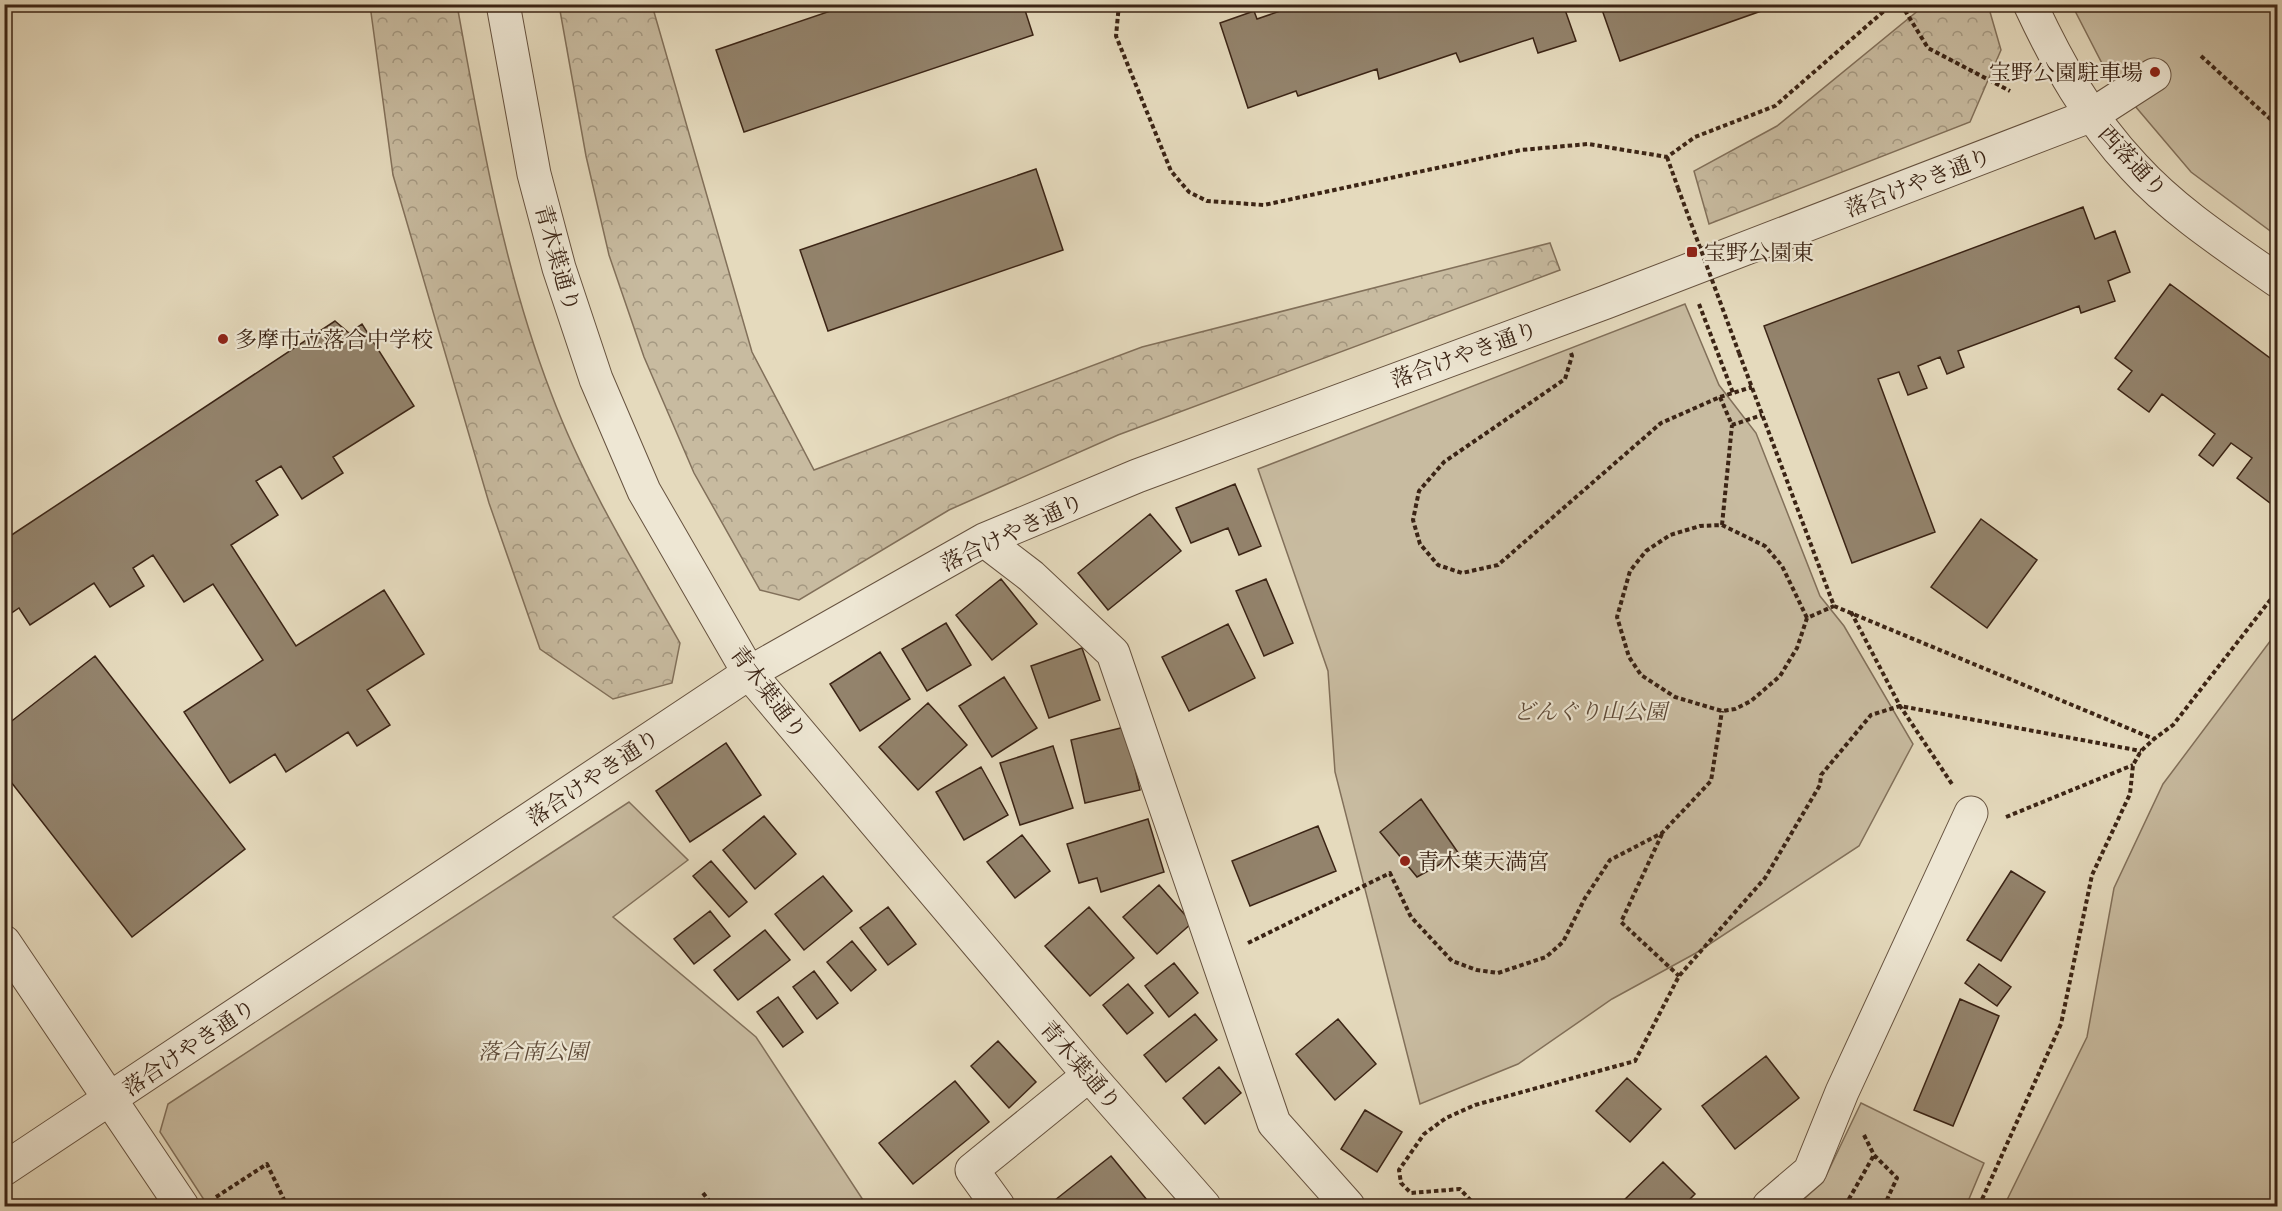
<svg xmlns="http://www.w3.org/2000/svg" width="2282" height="1211" font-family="'Sorts Mill Goudy','Noto Serif JP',serif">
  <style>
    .green { fill: #c8bba0; stroke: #82705a; stroke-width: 1.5 }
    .forest { fill: url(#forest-crowns); stroke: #82705a; stroke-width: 1.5 }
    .building { fill: #93836c; stroke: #3b2415; stroke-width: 1.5 }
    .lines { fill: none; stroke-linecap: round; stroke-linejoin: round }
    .minor-casing { stroke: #66523f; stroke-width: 35 }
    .path { stroke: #3b2415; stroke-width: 4; stroke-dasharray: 4.5 3; stroke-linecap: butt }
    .minor { stroke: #eee7d4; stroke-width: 33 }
    .path-bridge { stroke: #3b2415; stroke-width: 4; stroke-dasharray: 4.5 3; stroke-linecap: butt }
    .poi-dot { fill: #8f2418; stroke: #eee7d4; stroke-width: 2 }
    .labels { text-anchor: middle; stroke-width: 4.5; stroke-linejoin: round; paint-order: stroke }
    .poi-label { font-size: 22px; fill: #3b2415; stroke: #eee7d4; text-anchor: start }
    .street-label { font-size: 22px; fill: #3b2415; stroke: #eee7d4 }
    .park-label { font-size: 22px; font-style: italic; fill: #5e4a38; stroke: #eee7d4 }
  </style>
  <defs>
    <pattern id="forest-crowns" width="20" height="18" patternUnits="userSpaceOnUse" patternTransform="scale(1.5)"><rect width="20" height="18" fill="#c8bba0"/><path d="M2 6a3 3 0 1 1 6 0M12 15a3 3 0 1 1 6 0" fill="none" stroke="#a49881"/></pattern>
  </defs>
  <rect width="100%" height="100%" fill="#e5dabd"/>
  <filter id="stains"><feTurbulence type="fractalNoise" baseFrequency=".00333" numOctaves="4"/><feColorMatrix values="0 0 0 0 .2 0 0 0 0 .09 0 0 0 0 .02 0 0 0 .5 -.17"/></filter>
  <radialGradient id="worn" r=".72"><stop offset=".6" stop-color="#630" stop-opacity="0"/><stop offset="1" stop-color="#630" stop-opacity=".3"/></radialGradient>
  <path class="green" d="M2072,5h205v231l-86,-64 -84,-99z
    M1685,304l34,81 37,48 64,163 24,30 69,118 -54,102 -163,107 -84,46 -94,65 -98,40 -85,-332 -7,-101 -70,-202z
    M2277,632v574h-273l83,-169 27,-149 49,-104z
    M629,802l59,58 -75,57 143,120 111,169h-659l-48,-74 8,-28z
    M1861,1103l123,60 -18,43h-170l27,-24z"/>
  <path class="forest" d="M370,5h87c24,131 46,263 94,388 33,88 82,168 129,250l-8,40 -59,16 -73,-50 -51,-146 -96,-328z
    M559,5h93l100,347 62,118 328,-123 408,-104 10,27 -442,165 -169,75 -150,90 -39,-10 -66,-117 -50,-116 -35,-102 -23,-99z
    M1925,5h63l13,45 -31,72 -261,102 -15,-53 83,-45z"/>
  <path class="building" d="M851,4h172l10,31 -289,97 -28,-82z
    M1301,4h262l13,37 -38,12 -5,-15 -73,24 -4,-9 -77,26 -2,-10 -79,27 -2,-5 -48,17 -28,-85 34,-12 3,8z
    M1600,4h181l-161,57z
    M1036,169l27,81 -235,81 -28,-81z
    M2083,207l12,32 20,-8 15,41 -22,9 7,20 -34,12 -2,-7 -121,45 6,16 -17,7 -7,-17 -22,9 9,22 -19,7 -9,-23 -21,7 57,153 -83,31 -88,-237z
    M2170,284l108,80v129l-8,10 -33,-25 15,-20 -21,-15 -18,23 -14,-11 16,-21 -53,-40 -13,18 -31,-23 14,-18 -17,-13z
    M335,321l14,12 13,-9 52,82 -81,51 10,16 -41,26 -21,-33 -25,15 22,34 -47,30 65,101 88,-56 40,64 -57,36 23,35 -33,21 -9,-14 -62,40 -11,-18 -45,29 -46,-71 79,-52 -50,-76 -29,18 -31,-47 -20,13 11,18 -34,21 -16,-24 -64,42 -11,-17 -15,10v-78z
    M1235,484l26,62 -22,9 -11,-27 -37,15 -15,-35z
    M1150,514l31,37 -73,59 -30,-37z
    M1981,519l56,41 -50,68 -56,-41z
    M1001,579l36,45 -45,36 -36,-45z
    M1266,579l27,64 -29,13 -28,-65z
    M946,623l25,42 -44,26 -25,-42z
    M1228,624l27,54 -66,33 -27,-54z
    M1082,648l18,52 -51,18 -18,-52z
    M880,652l30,47 -50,32 -30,-47z
    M95,656l150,193 -113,88 -128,-164v-46z
    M1004,677l33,51 -45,29 -33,-51z
    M928,703l39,42 -49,45 -39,-43z
    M1125,727l15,63 -55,13 -14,-63z
    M726,743l35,52 -71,47 -34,-51z
    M1053,746l20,62 -53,17 -20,-62z
    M981,767l27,48 -44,25 -28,-48z
    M1421,799l38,55 -42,23 -37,-45z
    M764,816l32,38 -41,35 -32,-39z
    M1148,819l16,53 -63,20 -4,-14 -18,5 -12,-39z
    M1318,826l18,45 -86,35 -18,-45z
    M1022,835l28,36 -35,27 -28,-36z
    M711,861l36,41 -18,15 -36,-41z
    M2011,871l34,21 -44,69 -34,-21z
    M823,876l29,35 -48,39 -29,-36z
    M1159,885l33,38 -35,31 -34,-37z
    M888,907l28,37 -28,21 -28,-37z
    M1089,907l45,51 -44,38 -45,-50z
    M710,911l20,25 -36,28 -20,-25z
    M765,930l25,30 -52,40 -24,-30z
    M852,941l24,29 -25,21 -24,-29z
    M1174,963l24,30 -29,24 -24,-31z
    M1979,964l32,23 -14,19 -32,-23z
    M814,971l24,32 -21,16 -24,-32z
    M1128,984l25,29 -26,21 -24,-29z
    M778,997l25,35 -20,15 -26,-35z
    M1960,999l39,17 -46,110 -39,-16z
    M1195,1014l22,26 -51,42 -22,-27z
    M1338,1019l38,45 -41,36 -39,-46z
    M998,1041l38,41 -27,26 -38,-42z
    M1766,1056l33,42 -64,51 -33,-43z
    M1219,1067l22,26 -36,31 -22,-26z
    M1627,1078l34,31 -31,33 -34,-31z
    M955,1081l34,41 -76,62 -34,-41z
    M1365,1110l37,22 -25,40 -36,-23z
    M1111,1156l41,50h-92l-5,-6z
    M1663,1162l32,32 -12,12h-65z"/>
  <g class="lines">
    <defs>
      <path id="minor" d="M503,4l31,170 25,94 37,111 48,112 105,182 340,402 115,131
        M2030,4c28,60 58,114 104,163 41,45 94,79 144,114
        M984,540l47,36 82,77 161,470 74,83
        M4,942l178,264
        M4,1169l745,-496 235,-133 153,-64 469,-174 486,-187 62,-40
        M998,1206l-26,-36 117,-95
        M1769,1206l41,-35 32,-79 129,-279"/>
    </defs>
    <use href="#minor" class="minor-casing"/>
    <path class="path" d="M1119,4l-3,32 55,135 18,21 18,9 57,4 257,-55 67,-6 79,13 28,-20 80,-31 117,-102
      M1901,4l27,44 82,43
      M2201,56l77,70
      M1667,157l11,31
      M1699,304l34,89
      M1571,353l1,3 -7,23 -121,83 -25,29 -6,29 7,24 18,21 24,8 36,-8 163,-142 59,-26 32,-10
      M1739,353l95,253 320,133
      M1720,397l12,28 30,-10
      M1722,525l10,-100
      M1851,612l49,94 52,78
      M1807,618l-25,-52 -17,-20 -43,-21 -22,1 -30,9 -24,16 -16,20 -13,46 12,40 12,18 34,22 47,14 13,-2 16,-8 29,-25 17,-28 10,-30 27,-12
      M2006,817l127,-52
      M1662,834l-41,88 58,54
      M1248,943l142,-70 21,44 41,44 25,9 21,3 48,-16 17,-15 22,-44 25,-38 52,-27 49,-52 11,-70
      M1864,1135l10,20 23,23 -13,28
      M703,1193l10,13
      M216,1197l51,-33 20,42
      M1476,1206l-16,-17 -49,4 -10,-10 -2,-13 25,-36 22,-16 29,-13 160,-44 44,-85 86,-98 55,-93 1,-10 50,-60 29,-9 241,45
      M1845,1206l29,-51
      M1979,1206l82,-182 31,-149 38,-81 3,-29 8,-14 13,-12 19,-14 105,-135"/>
    <use href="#minor" class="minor"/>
    <path class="path-bridge" d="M1678,188l61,165"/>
  </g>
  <g class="poi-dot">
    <circle cx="2155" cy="72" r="6"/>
    <rect x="1686" y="246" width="12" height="12" rx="3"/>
    <circle cx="223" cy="339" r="6"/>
    <circle cx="1405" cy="861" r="6"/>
  </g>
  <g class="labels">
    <g class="poi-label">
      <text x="2143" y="80" text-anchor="end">宝野公園駐車場</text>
      <text x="1704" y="260">宝野公園東</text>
      <text x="235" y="347">多摩市立落合中学校</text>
      <text x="1417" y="869">青木葉天満宮</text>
    </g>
    <g class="street-label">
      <text transform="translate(2133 161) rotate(47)" y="8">西落通り</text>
      <text transform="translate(1918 182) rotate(-21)" y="8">落合けやき通り</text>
      <text transform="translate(558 258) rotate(74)" y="8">青木葉通り</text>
      <text transform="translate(1464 354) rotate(-20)" y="8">落合けやき通り</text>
      <text transform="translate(1012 532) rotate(-25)" y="8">落合けやき通り</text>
      <text transform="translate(769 692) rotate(53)" y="8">青木葉通り</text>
      <text transform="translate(593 777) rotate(-34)" y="8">落合けやき通り</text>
      <text transform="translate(189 1047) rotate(-34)" y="8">落合けやき通り</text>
      <text transform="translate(1081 1065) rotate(49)" y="8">青木葉通り</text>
    </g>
    <g class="park-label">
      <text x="1590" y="719">どんぐり山公園</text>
      <text x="533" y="1059">落合南公園</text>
    </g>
  </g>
  <rect width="2282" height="1211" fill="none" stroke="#e5dabd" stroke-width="24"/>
  <rect x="6" y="6" width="2270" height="1199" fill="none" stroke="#3b2415" stroke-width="3"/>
  <rect x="12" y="12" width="2258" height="1187" fill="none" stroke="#3b2415" stroke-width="1.5"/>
  <rect width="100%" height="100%" filter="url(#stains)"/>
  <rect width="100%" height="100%" fill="url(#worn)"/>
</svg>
